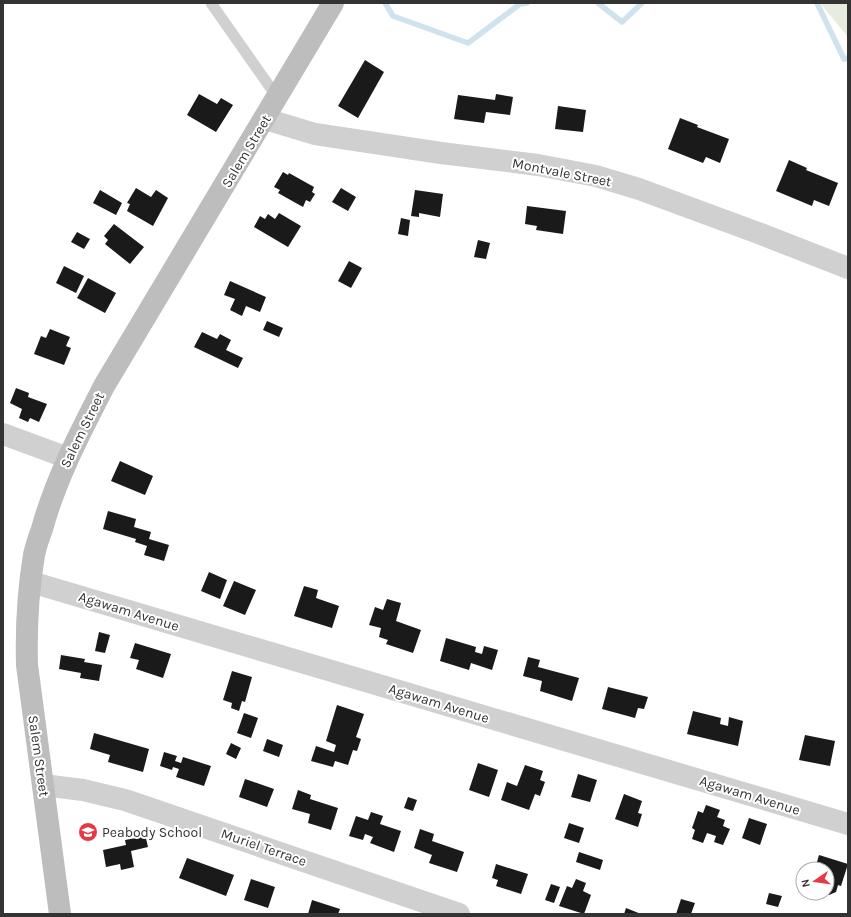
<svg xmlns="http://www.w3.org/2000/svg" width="851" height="917" font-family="Karla,sans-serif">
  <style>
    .green { fill: #e6ecdf }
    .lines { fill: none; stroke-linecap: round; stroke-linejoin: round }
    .stream { stroke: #cfe2ee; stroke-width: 5.5 }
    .building { fill: #1a1a1a }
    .service { stroke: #d0d0d0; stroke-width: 11 }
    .minor { stroke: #d0d0d0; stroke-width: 22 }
    .secondary { stroke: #bdbdbd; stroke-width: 22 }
    .labels { text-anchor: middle; stroke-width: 4; stroke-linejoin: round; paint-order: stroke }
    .street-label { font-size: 14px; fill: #333; stroke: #fff }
    .poi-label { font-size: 14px; fill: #333; stroke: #fff; text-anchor: start }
  </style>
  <rect width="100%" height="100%" fill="#fff"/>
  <path class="green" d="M820,3h28v34z"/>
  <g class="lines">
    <path class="stream" d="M385,3l8,13 75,27 52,-39 7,-1
      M598,3l24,19 20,-19
      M817,3l27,56 4,-1"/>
  </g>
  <path class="building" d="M365,60l19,12 -26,46 -20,-12z
    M199,94l18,10 4,-6 12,7 -17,27 -29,-17z
    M496,94l17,3 -3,18 -24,-3 -2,11 -30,-4 4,-24 37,5z
    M558,106l28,4 -3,22 -28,-3z
    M680,118l18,7 -1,2 32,12 -9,24 -14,-6 -3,6 -35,-14z
    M789,160l18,8 -1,2 32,13 -9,23 -15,-6 -2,6 -36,-15z
    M283,172l5,3 1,-2 25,14 -2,5 3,2 -5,8 -4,-2 -3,7 -25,-14 2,-3 -6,-3z
    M136,188l15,9 5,-7 12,8 -15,28 -26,-15 3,-7 -3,-1z
    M341,188l15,9 -8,14 -16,-9z
    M100,190l22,13 -6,12 -23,-12z
    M415,190l28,4 -3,23 -21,-4v4l-8,-1z
    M527,206l39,5 -3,23 -27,-4 1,-4 -12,-2z
    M279,213l22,13 -13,21 -34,-20 6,-11 5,3 3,-5 7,5z
    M401,218l9,2 -2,16 -10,-2z
    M114,224l30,23 -14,17 -25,-20 3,-4 -4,-4z
    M77,232l13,7 -6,10 -13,-7z
    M478,240l12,3 -4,16 -12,-2z
    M349,261l13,7 -11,20 -13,-7z
    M64,266l20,10 -8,17 -20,-10z
    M88,278l28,15 -11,20 -28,-15z
    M230,281l36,16 -6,15 -14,-6 -4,10 -12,-6 5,-11 -11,-4z
    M267,321l16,7 -4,9 -16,-7z
    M50,329l20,8 -4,9 5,2 -7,17 -30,-11 7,-18 5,2z
    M202,332l15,7 3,-5 11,6 -5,10 17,8 -5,10 -44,-21z
    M16,388l13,5 -1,4 19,7 -8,18 -9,-4 -2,4 -9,-4 3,-9 -12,-6z
    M120,461l33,15 -8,19 -34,-14z
    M108,511l28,8 -2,8 17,5 -2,7 20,6 -5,16 -20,-6 3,-9 -12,-4 1,-3 -33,-10z
    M209,572l18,8 -7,19 -19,-8z
    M234,581l22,9 -11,25 -22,-9z
    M304,586l14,4 -2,8 23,8 -7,22 -38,-12z
    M387,599l14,4 -5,18 25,9 -8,23 -27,-9 2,-4 -9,-3 2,-9 -12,-3 6,-18 8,3z
    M99,632l11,3 -5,18 -10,-2z
    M446,638l30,9 -1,5 7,2 2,-8 14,4 -6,20 -21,-7 -2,7 -29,-9z
    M135,643l36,11 -8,24 -27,-9 3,-9 -9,-2z
    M61,655l24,4 -1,3 18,3 -3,16 -19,-3 1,-5 -22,-4z
    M528,657l12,3 -2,7 41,11 -7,23 -32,-10 2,-10 -19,-5z
    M232,671l20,6 -7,25 -3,-1 -3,10 -8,-3 1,-5 -9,-3z
    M608,687l40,10 -4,12 -6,-1 -3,10 -33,-9z
    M337,705l27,9 -8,23 5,2 -4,12 -4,-1 -5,15 -13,-4 -2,6 -22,-6 5,-15 18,6 2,-7 -10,-4z
    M693,711l28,7 -1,6 8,2 1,-9 14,4 -5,25 -51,-12z
    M244,713l14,5 -7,20 -14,-5z
    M94,733l55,16 -6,23 -35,-10 2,-7 -20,-6z
    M805,735l30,6 -5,25 -31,-6z
    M267,739l16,6 -4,12 -16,-6z
    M231,743l10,5 -5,11 -10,-5z
    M164,752l13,4 -2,5 6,2 2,-6 28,9 -7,20 -28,-9 3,-8 -6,-2 -1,3 -12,-4z
    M478,763l20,7 -9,27 -20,-7z
    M525,765l18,6 -3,9 5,2 -5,14 -5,-2 -6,16 -28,-10 6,-18 10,4z
    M578,774l19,6 -7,22 -19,-5z
    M245,779l29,10 -7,18 -28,-10z
    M298,790l13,5 -1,4 28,9 -7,22 -23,-7 2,-9 -18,-5z
    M624,794l18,7 -4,12 4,1 -4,13 -23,-8z
    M408,797l9,3 -4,11 -9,-3z
    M706,805l14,5 -3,7 8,3 -2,6 7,3 -7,16 -9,-3 2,-6 -9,-3 -4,10 -11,-4 3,-9 -3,-2 6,-17 5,2z
    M371,812l12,4 -3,8 21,7 -7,21 -24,-9 3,-6 -8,-3 -2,6 -14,-4 7,-20 12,4z
    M749,818l18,6 -7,21 -18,-7z
    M569,823l15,5 -5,15 -15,-5z
    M420,829l14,5 -2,7 32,11 -7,20 -28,-9 3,-8 -18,-7z
    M144,830l4,17 -17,4 3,16 -13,3 -1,-6 -14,3 -3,-17 23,-5 -1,-5 11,-2 -2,-6z
    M579,852l24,8 -3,10 -24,-8z
    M819,855l29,9 -7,22 -3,-1 -2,7 -7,3 -2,-1v-25h-12z
    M187,858l47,17 -8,21 -47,-18z
    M496,864l32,10 -7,20 -25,-8 2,-6 -6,-2z
    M251,879l24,8 -7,21 -24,-8z
    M576,879l10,4 -3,8 8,4 -7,19 -25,-8 8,-20 5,2z
    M551,884l9,3 -6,16 -9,-3z
    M769,893l13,3 -4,11 -12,-3z
    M681,899l14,4 -4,11h-15z
    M312,900l28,9 -2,5h-30z
    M626,908l15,6h-17z"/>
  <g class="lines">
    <path class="service" d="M211,3l66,94"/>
    <path class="minor" d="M265,119l50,15 126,19 97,12 58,11 43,13 122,45 87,34
      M3,434l65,24
      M31,582l817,242
      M43,785l40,5 42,10 334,114"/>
    <path class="secondary" d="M60,914l-33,-249c-1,-37 1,-74 7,-110 2,-9 5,-18 8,-26 14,-51 38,-96 62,-143l229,-383"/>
  </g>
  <defs>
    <symbol id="school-disc" viewBox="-11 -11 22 22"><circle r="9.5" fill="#e63946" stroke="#fff"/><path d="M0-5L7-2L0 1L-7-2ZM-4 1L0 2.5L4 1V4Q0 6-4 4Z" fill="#fff"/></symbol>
  </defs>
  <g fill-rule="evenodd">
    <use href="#school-disc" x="77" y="821" width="22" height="22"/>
  </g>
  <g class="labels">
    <g class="street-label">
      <text transform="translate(246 151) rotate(-59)" y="5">Salem Street</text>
      <text transform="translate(562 172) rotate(11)" y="5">Montvale Street</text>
      <text transform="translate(82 430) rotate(-64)" y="5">Salem Street</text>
      <text transform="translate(129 611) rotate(17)" y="5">Agawam Avenue</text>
      <text transform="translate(439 703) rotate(17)" y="5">Agawam Avenue</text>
      <text transform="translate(39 756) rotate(82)" y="5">Salem Street</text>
      <text transform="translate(750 795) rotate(17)" y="5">Agawam Avenue</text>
      <text transform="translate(264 847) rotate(19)" y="5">Muriel Terrace</text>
    </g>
    <g class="poi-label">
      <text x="102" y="837">Peabody School</text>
    </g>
  </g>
  <rect width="851" height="917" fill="none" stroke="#333333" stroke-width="8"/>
  <g transform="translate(815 881) rotate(257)"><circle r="19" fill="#ffffff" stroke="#adadad"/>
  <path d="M0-3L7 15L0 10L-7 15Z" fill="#e63946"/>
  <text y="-6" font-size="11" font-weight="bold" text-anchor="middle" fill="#333333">N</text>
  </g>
</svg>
